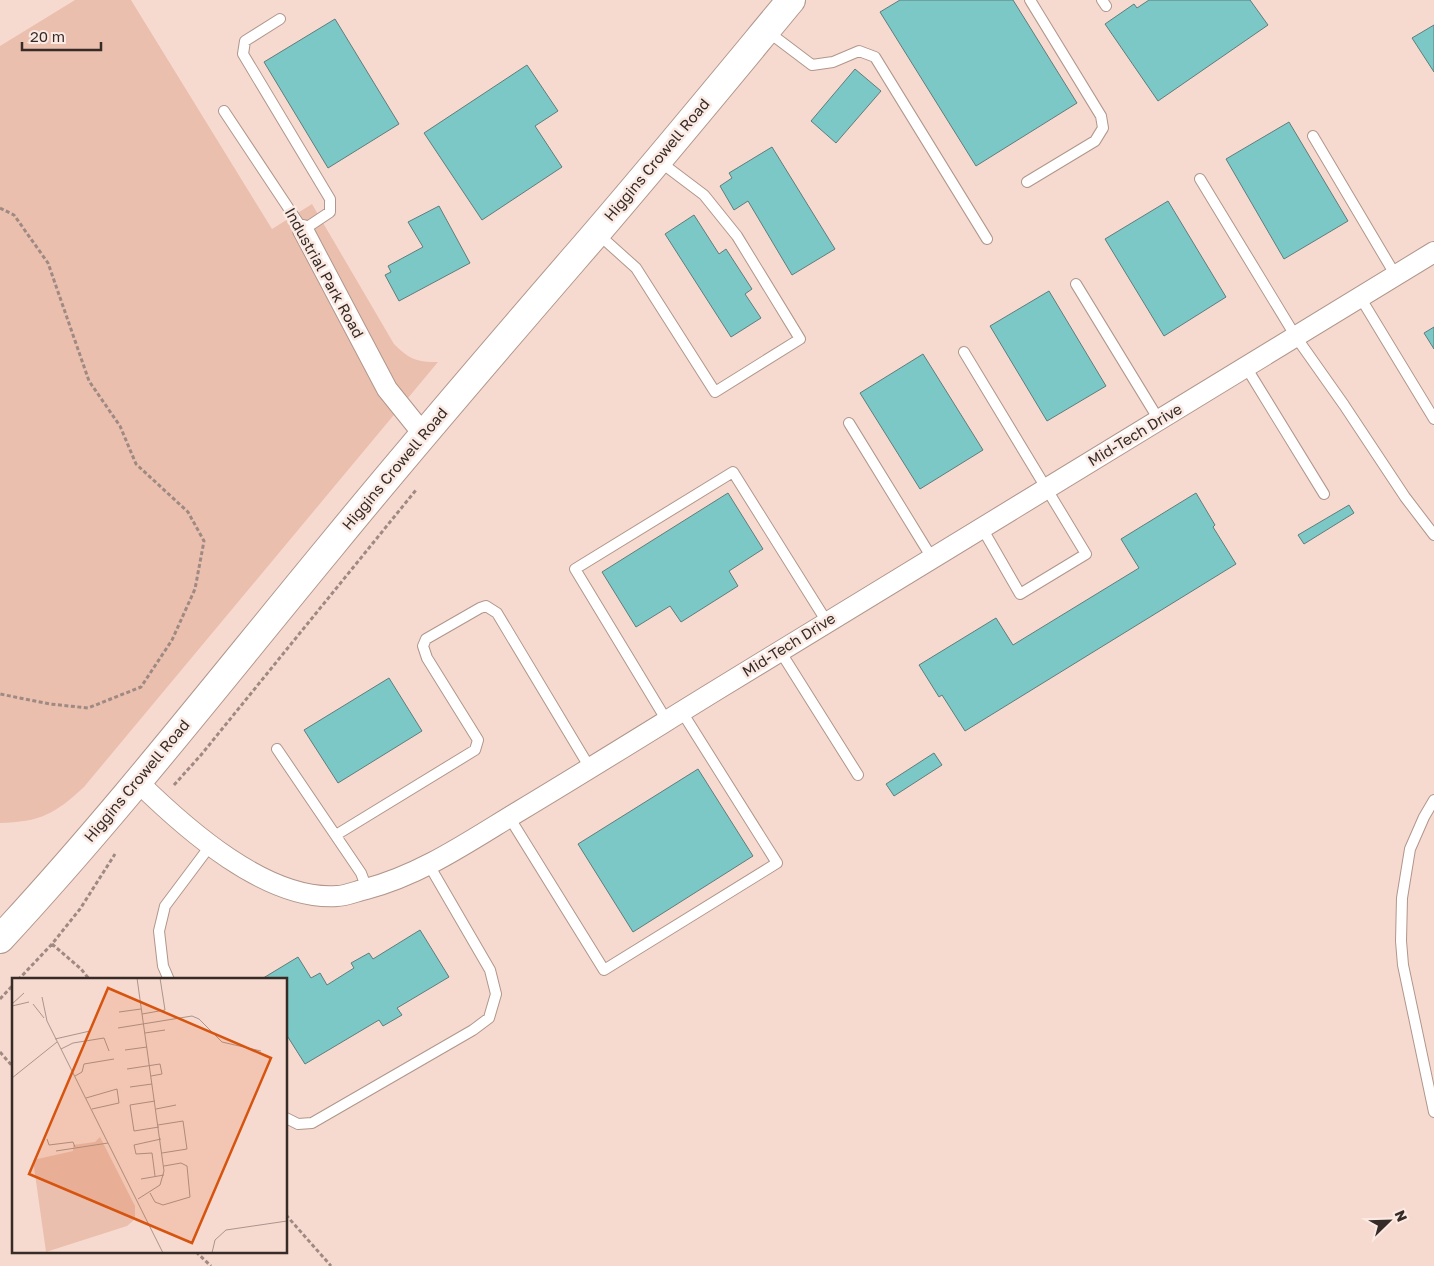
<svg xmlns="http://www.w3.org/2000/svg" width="1434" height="1266" font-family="'Golos Text',sans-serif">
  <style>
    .green { fill: #ebbfae }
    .building { fill: #7bc8c7; stroke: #5e7d7c }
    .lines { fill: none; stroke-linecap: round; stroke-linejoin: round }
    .service-casing { stroke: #b0968b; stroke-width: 12 }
    .minor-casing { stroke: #b0968b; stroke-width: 22 }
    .secondary-casing { stroke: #b0968b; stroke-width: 30 }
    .path { stroke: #9f8a83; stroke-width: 3; stroke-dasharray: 4 2.5; stroke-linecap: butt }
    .service { stroke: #fff; stroke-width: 10 }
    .minor { stroke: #fff; stroke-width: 20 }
    .secondary { stroke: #fff; stroke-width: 28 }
    .labels { text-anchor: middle; stroke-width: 5; stroke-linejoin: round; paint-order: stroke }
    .street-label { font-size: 15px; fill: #362b27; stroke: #fbeae3 }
    .inset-road { fill: none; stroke: #aa948c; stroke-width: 1 }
    .view { fill: #d6540f; fill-opacity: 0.15; stroke: #d6540f; stroke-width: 2.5 }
    .inset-edge { fill: none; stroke: #362b27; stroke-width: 2.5 }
  </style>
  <rect width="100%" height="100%" fill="#f7dacf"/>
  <path class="green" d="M75,0h56l141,229 40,-25 82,140c14,14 23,19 44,18l-354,425c-29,27 -44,35 -84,36v-777z"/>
  <path class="building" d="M900,0h113l64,103 -101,63 -96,-154z
    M1149,0h101l18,25 -110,76 -53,-77 29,-20 3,4z
    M335,19l64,105 -71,44 -64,-106z
    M1434,25v47l-22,-34z
    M527,65l31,46 -23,15 27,41 -80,53 -58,-87z
    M855,69l26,22 -45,52 -25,-22z
    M1289,122l59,99 -64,38 -58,-100z
    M772,147l63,102 -43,26 -44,-74 -14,9 -14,-24 12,-8 -3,-5z
    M1168,201l58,96 -62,39 -59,-97z
    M439,206l31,57 -71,38 -14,-26 6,-3 -3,-6 35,-19 -15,-25z
    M694,215l25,39 7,-5 26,40 -7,5 16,24 -30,19 -66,-103z
    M1049,291l57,95 -59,35 -57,-95z
    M1434,327v22l-10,-16z
    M923,354l60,96 -63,39 -60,-96z
    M728,493l35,56 -34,22 9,15 -57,36 -11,-16 -34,21 -34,-55z
    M1196,493l19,32 -2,2 23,37 -271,167 -23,-36 -3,2 -20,-32 77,-47 17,27 126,-77 -18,-29z
    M1349,505l5,8 -50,31 -6,-9z
    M389,678l33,53 -84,52 -34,-53z
    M934,753l8,12 -48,31 -8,-12z
    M698,769l55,87 -120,76 -55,-88z
    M420,930l29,47 -52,31 5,7 -19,11 -4,-6 -74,44 -19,-30v-54h-26l38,-23 13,21 9,-5 7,12 27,-17 -3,-5 18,-10 4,6z"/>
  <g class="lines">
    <defs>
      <path id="service" d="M1102,0l4,6
        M767,31l45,34 21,-3 26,-11 16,6 112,182
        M224,111l79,119 27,-18v-13l-87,-145 2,-13 35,-22
        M1313,136l83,140
        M1200,179l96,158 48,68 61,92 29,38
        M1027,182l68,-41 8,-13 -2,-12 -71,-116
        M597,233l39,35 79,124 85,-53 -63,-103 -33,-41 -45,-34
        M1076,284l83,136
        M1360,297l74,122
        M964,352l122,202 -66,40 -38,-66
        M1246,367l78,127
        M849,423l83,135
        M780,651l78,124
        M667,721l-92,-152 158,-97 94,150
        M277,749l84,124 6,16
        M1434,800l-10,17 -14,32 -8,49 -1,43 2,24 31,147
        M509,817l95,153 173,-107 -95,-151
        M336,835l139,-85 3,-10 -51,-82 -4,-12 3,-7 54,-31 6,-2 11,7 93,155
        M169,980l-6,-14 -4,-35 6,-25 45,-60
        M286,1118l12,6 14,-1 161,-93 16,-12 7,-24 -6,-24 -61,-105"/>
      <path id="minor" d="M303,230l84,159 37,46
        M138,782c47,46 128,119 199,114 9,0 20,-5 29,-7 57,-15 105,-49 155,-79 65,-39 129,-79 194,-119 239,-148 480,-292 719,-439"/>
      <path id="secondary" d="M0,939c116,-125 221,-260 330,-392 79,-97 161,-192 243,-287 74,-85 146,-173 218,-260"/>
    </defs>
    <use href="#service" class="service-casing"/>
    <use href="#minor" class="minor-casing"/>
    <use href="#secondary" class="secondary-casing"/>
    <path class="path" d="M0,208l14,7 34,48 41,118 31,45 16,38 52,48 16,29 -9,48 -23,51 -31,47 -53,21 -38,-4 -50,-10
      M174,785l27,-30 215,-265
      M52,944l29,25 9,11
      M18,980l34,-36 28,-35 35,-55
      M0,999l14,-15
      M0,1052l14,16
      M286,1215l45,51
      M196,1252l15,14"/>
    <use href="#service" class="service"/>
    <use href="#minor" class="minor"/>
    <use href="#secondary" class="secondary"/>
  </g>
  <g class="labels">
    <g class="street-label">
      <text transform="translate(657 160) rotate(-50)" y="5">Higgins Crowell Road</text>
      <text transform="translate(324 273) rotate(61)" y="5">Industrial Park Road</text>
      <text transform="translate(1135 435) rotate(-31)" y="5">Mid-Tech Drive</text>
      <text transform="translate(395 469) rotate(-50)" y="5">Higgins Crowell Road</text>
      <text transform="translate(789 645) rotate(-32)" y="5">Mid-Tech Drive</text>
      <text transform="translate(137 781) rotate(-50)" y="5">Higgins Crowell Road</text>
    </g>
  </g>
  <g transform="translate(12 978)">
    <rect width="275" height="275" fill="#f7dacf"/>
    <path d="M88,159l35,69v13l-8,7 -81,26 -13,-92 40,-9v-6l22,-3z" fill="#ebbfae"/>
    <path class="inset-road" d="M125,0l27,193 -4,14 -22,14M30,19l5,24 116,232M0,26l12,-11M21,26l11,14M0,28l17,-4M107,34l22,-3M130,36l23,-4 -5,-32M106,50l74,-12 7,3 23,23 39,9M133,55l20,-3M43,61l35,-8M49,71l12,-6 31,-5 5,13M113,72l22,-3M115,91l33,-5 2,10 -11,2M63,98l7,-4 2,-8 30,-5M0,100l45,-36M118,109l22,-3M74,120l31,-9 2,14 -27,6M143,123l-25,4 4,26 25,-4M144,131l20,-4M146,147l25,-4 4,28 -25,4M35,161l2,6 24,-3 2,5M44,173l52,-8M143,198l-3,-23 -16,1 -2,-9 27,-6M129,201l23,-4M138,215l5,9 8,3 27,-8 -3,-31 -6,-3 -17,3M200,275l3,-13 11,-10 61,-9"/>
    <path class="view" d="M96,10l163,70 -79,185 -163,-69z"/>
    <rect width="275" height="275" class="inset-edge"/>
  </g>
  <g transform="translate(1389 1221) rotate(67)" stroke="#fbeae3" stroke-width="4" paint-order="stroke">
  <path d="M0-4L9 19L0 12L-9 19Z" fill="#362b27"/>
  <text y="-8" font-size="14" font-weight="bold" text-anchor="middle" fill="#362b27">N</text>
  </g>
  <path d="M22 42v8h79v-8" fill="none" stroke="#362b27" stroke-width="2.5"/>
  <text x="30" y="42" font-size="15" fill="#362b27" stroke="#fbeae3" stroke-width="4" paint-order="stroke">20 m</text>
</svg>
